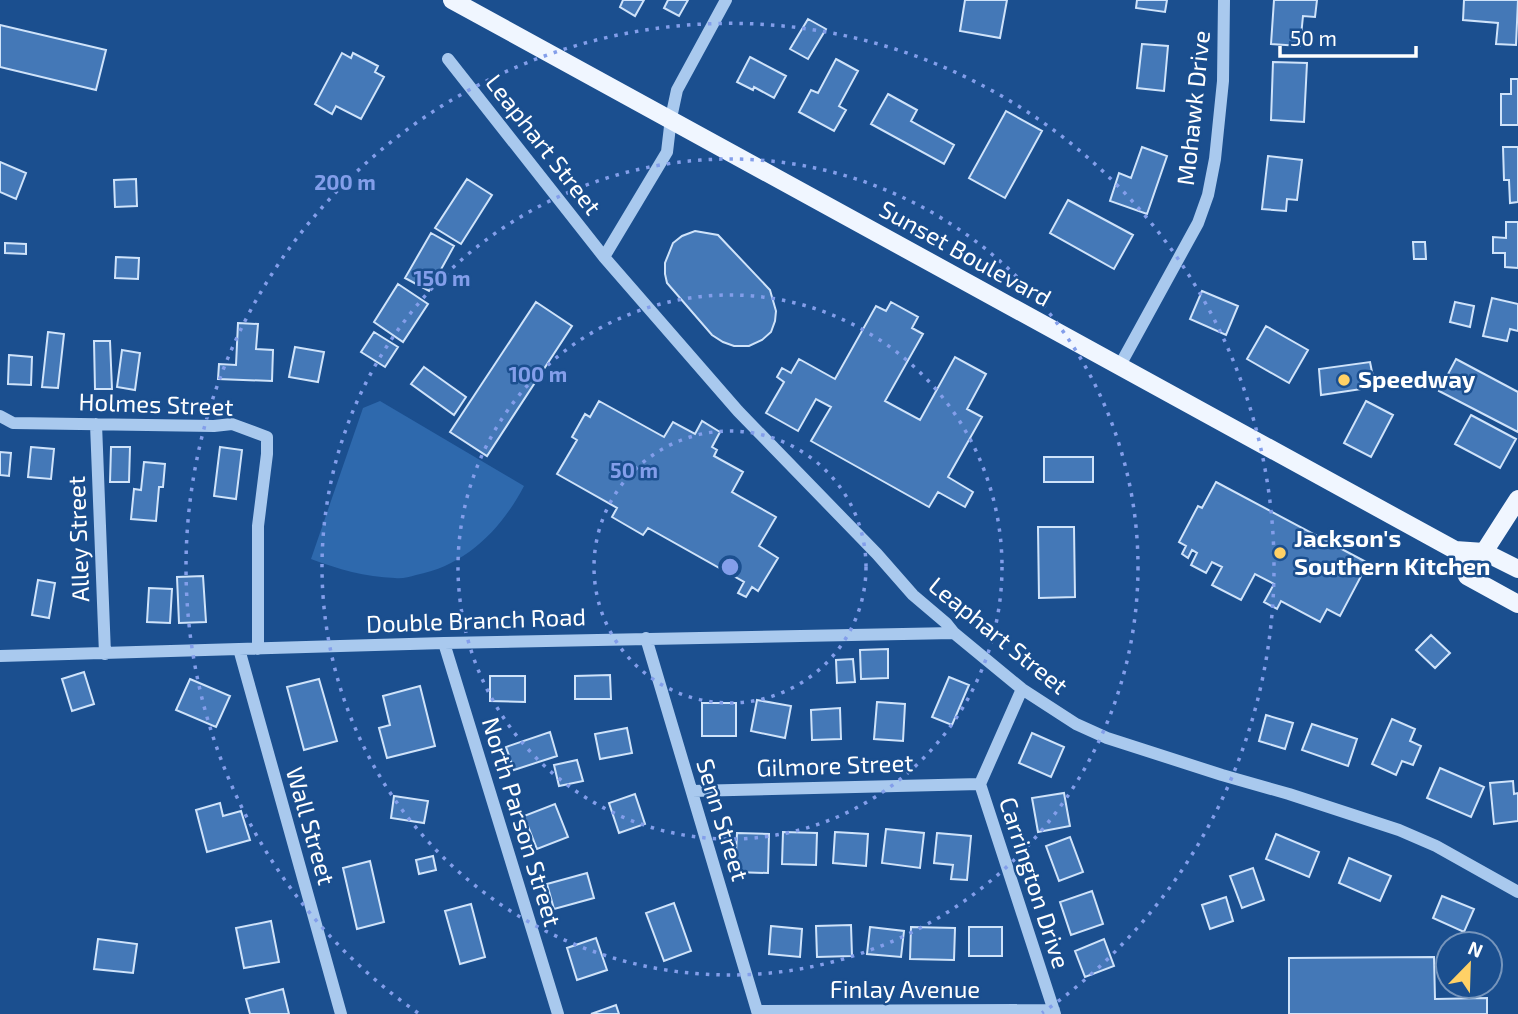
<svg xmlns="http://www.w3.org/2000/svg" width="1518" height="1014" font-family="'Exo 2',sans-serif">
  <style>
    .green { fill: #2e69ad }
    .building { fill: #4478b7; stroke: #cfe3fa; stroke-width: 2 }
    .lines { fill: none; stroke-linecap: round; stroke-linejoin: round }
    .minor { stroke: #a9c9ee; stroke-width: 12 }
    .major { stroke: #f0f6ff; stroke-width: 18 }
    .ring { fill: none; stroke: #839eea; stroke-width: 3.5; stroke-dasharray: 3.5 7 }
    .poi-dot { fill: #ffd166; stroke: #1b4f8f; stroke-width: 2.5 }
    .labels { text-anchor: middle; stroke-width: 5; stroke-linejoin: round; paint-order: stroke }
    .street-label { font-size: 24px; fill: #fff; stroke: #1b4f8f }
    .poi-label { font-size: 24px; font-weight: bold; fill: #fff; stroke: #1b4f8f; text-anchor: start }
    .centre { fill: #839eea; stroke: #1b4f8f; stroke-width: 3.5 }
    .ring-label { font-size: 21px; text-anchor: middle; font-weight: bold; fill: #839eea; stroke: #1b4f8f; stroke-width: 5; stroke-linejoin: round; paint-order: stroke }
  </style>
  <rect width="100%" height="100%" fill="#1b4f8f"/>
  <path class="green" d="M380,401l144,85c-23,44 -59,80 -108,89 -7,2 -14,4 -21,3 -30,-1 -57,-9 -84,-19l52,-151z"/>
  <path class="building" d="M623,0h21l-9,16 -15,-9z
    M668,0h20l-9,16 -15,-8z
    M965,0h42l-7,38 -40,-7z
    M1137,0h30l-2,12 -29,-4z
    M1274,0h43l-2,17 -12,-1 -3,30 -29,-2z
    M1464,0h54l-2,45 -20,-1 2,-21 -35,-3z
    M808,19l18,10 -18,30 -18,-10z
    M0,25l106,25 -10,40 -96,-23z
    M1142,44l26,2 -4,45 -27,-3z
    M342,53l9,5 2,-5 25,13 -3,6 9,5 -23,42 -25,-13 -4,8 -17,-10z
    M750,57l36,19 -12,22 -20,-11 -1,3 -16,-8z
    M836,59l22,12 -19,35 7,4 -12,21 -35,-19 12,-22 7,3z
    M1273,62l34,1 -3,59 -33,-2z
    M1511,79h7v46h-17v-31h10z
    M888,94l29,16 -6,11 43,24 -10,19 -73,-40z
    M1006,111l36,20 -37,67 -36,-20z
    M1142,147l25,9 -20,58 -37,-13 9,-28 12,5z
    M1503,147h15v55l-8,1 -1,-23h-5z
    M1268,156l34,4 -5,40 -10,-1 -1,12 -24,-2z
    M0,162l26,11 -10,26 -16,-7z
    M136,179l1,27 -22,1 -1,-27z
    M467,179l25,16 -31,49 -26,-16z
    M1068,200l65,35 -19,34 -64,-36z
    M1506,222h12v46l-13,-1v-14h-12v-16l13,1z
    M695,231l23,4 52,55 6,21 -1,10 -4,11 -9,8 -13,6h-15l-11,-4 -11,-7 -45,-52 -2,-9v-11l8,-20 9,-7z
    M431,233l23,13 -25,45 -24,-13z
    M1413,242h12l1,17h-12z
    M5,243l21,1v10l-21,-1z
    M116,257l23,1 -1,21 -23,-1z
    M398,284l30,20 -25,38 -29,-20z
    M1202,291l36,15 -12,29 -36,-16z
    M1492,298l26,6v27l-8,-2 -3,12 -24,-5z
    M536,302l36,24 -85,130 -37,-24z
    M891,302l27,15 -6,11 11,6 -38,67 35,19 35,-63 31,17 -19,35 15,8 -34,60 25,15 -8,15 -27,-15 -9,15 -118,-66 20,-34 -15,-8 -18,32 -32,-18 18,-31 -7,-5 5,-9 9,5 8,-14 36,20 41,-73 10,5z
    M1455,302l19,4 -4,21 -20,-5z
    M238,323l20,1 -2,25 17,1 -1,31 -54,-2 1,-15 17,1z
    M1266,326l42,24 -19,33 -42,-24z
    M48,332l16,2 -6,54 -16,-1z
    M374,332l24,15 -13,20 -24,-15z
    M94,341h16l2,48h-17z
    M295,347l29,5 -6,30 -29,-5z
    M122,350l18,3 -5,37 -18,-3z
    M9,355l23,2 -1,28 -23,-1z
    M1456,359l62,33v40l-79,-41z
    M1370,362l5,25 -54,8 -2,-26z
    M424,367l42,30 -12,18 -43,-31z
    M599,401l65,36 9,-15 22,12 7,-13 18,11 -8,15 5,3 -3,6 29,16 -11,20 44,25 -17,29 19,12 -20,33 -6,-4 -6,10 -8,-4 6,-11 -96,-54 -5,7 -31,-18 5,-9 -60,-34 20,-34 -5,-3 13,-23 5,3z
    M1366,401l27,14 -22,42 -27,-14z
    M1471,415l45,24 -16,29 -45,-24z
    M31,447l23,2 -3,30 -23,-2z
    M111,447h19l-1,35h-19z
    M220,447l22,3 -6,49 -22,-3z
    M0,452l11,1 -2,23 -9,-1z
    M1044,457h49v25h-49z
    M144,462l21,2 -2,23h-4l-3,34 -25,-2 3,-30 7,1z
    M1216,482l152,81 -28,53 -13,-7 -7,13 -39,-21 -4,8 -13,-7 10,-18 -19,-10 -14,26 -29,-15 10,-18 -10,-5 -6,11 -15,-8 6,-12 -5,-3 -4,8 -6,-4 4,-8 -7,-4 19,-36 4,2z
    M1038,527h36l1,70 -36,1z
    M203,576l3,46 -27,1 -2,-46z
    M38,580l17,3 -6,35 -17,-3z
    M149,588l23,1 -2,34 -23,-1z
    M1431,635l19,18 -15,15 -19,-18z
    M888,649v29l-27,1 -1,-29z
    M853,659l2,23 -18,1 -1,-23z
    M84,672l10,32 -22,7 -10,-32z
    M610,675l1,24h-36v-23z
    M490,676h35v26l-35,-1z
    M949,677l20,8 -17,40 -20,-8z
    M190,679l40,17 -14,31 -40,-17z
    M319,679l18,62 -33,9 -17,-63z
    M420,686l15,60 -48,12 -8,-30 11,-3 -7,-29z
    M757,700l34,6 -6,32 -34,-7z
    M877,702l28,2 -2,37 -29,-2z
    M702,703h34v33h-34z
    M840,708l1,31 -29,1 -1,-30z
    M1266,715l27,8 -8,26 -26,-8z
    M1392,719l23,10 -5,12 11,5 -8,19 -11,-4 -6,14 -24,-11z
    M1312,724l45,15 -9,27 -46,-16z
    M627,728l5,25 -32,6 -5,-25z
    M550,732l7,24 -43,14 -8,-23z
    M1032,733l32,14 -13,30 -32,-14z
    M577,760l6,21 -24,5 -5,-21z
    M1440,768l44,19 -13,30 -44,-19z
    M1513,781l1,13 4,-1v28l-24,3 -4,-41z
    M1064,793l6,33 -32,6 -6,-34z
    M635,794l10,30 -26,9 -10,-30z
    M394,796l34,5 -4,22 -33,-5z
    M220,803l3,13 18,-5 9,29 -43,12 -11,-42z
    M555,804l13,33 -31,12 -13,-33z
    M886,829l38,4 -4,35 -38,-5z
    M783,832l34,1 -1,32 -34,-1z
    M835,832l33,2 -2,32 -33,-3z
    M737,833l32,1 -1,39 -33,-1z
    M937,833l34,3 -4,44 -16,-1 2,-14 -19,-2z
    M1276,834l43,18 -10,25 -43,-18z
    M1070,837l13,35 -24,9 -13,-35z
    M433,856l3,14 -17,4 -3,-14z
    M1349,858l42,18 -11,25 -41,-18z
    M370,861l14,61 -27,7 -14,-61z
    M1253,868l11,32 -22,8 -12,-32z
    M587,873l7,25 -40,11 -7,-25z
    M1092,891l11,33 -32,11 -11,-33z
    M1442,896l32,13 -10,23 -31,-14z
    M1226,897l7,24 -23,8 -8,-24z
    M674,903l17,48 -27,10 -18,-48z
    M471,904l14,53 -25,7 -15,-53z
    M271,921l8,41 -35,6 -8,-40z
    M851,925l1,31 -35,1 -1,-31z
    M771,926l31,3 -2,28 -31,-3z
    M870,927l34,4 -3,26 -34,-3z
    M911,927l44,1 -1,32 -44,-1z
    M969,927h33v29h-33z
    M596,938l11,32 -30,10 -10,-32z
    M98,939l39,5 -4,29 -39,-4z
    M1104,939l10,27 -29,11 -10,-26z
    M1434,957l1,42 52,-1v16h-198v-56z
    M283,989l6,25h-40h1l-4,-15z
    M616,1005l3,9h-28z"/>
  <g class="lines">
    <path class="minor" d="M448,59l156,198 134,154 139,143 36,41 33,28 8,10 68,56 54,35 31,14 115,37 67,19 110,36 37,16 82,46
      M604,257l63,-105 4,-34 6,-28 49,-90
      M1119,367l79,-144 10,-28 7,-36 8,-78 1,-81
      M0,416l13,7 201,3 18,-2 35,13v17l-9,72v123
      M96,424l9,230
      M646,638l112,376
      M444,643l114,371
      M239,649l102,365
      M0,656l444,-13 510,-10
      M1022,689l-42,95 75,230
      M692,791l288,-7
      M757,1011l297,-1"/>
    <path class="major" d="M452,0c335,181 668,368 1003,550l29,2 34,17
      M1455,550l12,26 51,28
      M1484,552l34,-53"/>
  </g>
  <g class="ring">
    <circle cx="730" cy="567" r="136"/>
    <circle cx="730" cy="567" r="272"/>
    <circle cx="730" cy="567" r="408"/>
    <path d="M418 1013A544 544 0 1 1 1042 1013"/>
  </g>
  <g class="poi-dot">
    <circle cx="1344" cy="380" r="7"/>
    <circle cx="1280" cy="553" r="7"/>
  </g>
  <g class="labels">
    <g class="street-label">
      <text transform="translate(1194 108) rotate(-84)" y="8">Mohawk Drive</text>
      <text transform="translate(543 145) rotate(52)" y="8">Leaphart Street</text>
      <text transform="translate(965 254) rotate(29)" y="8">Sunset Boulevard</text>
      <text transform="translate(156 405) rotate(2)" y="8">Holmes Street</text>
      <text transform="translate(79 539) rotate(-92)" y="8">Alley Street</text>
      <text transform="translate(476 621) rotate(-2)" y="8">Double Branch Road</text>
      <text transform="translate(998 636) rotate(39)" y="8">Leaphart Street</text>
      <text transform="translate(835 766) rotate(-2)" y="8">Gilmore Street</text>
      <text transform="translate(722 820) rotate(73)" y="8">Senn Street</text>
      <text transform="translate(521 822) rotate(73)" y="8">North Parson Street</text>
      <text transform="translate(310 826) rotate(74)" y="8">Wall Street</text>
      <text transform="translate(1034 883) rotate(72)" y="8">Carrington Drive</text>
      <text x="905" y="998">Finlay Avenue</text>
    </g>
    <g class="poi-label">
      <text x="1358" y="388">Speedway</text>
      <text x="1294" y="547">Jackson's<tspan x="1294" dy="28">Southern Kitchen</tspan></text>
    </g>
  </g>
  <circle cx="730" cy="567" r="10" class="centre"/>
  <g class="ring-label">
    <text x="345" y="190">200 m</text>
    <text x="442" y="286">150 m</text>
    <text x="538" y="382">100 m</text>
    <text x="634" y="478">50 m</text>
  </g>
  <g transform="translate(1469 965) rotate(23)"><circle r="33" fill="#1b4f8f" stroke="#7695bc" stroke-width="2"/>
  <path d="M0-5L12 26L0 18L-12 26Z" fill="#ffd166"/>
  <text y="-10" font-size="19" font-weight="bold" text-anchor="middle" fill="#ffffff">N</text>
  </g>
  <path d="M1280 46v10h136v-10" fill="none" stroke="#ffffff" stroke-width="3.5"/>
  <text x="1290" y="46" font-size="21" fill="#ffffff" stroke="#1b4f8f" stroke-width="5" paint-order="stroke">50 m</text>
</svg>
